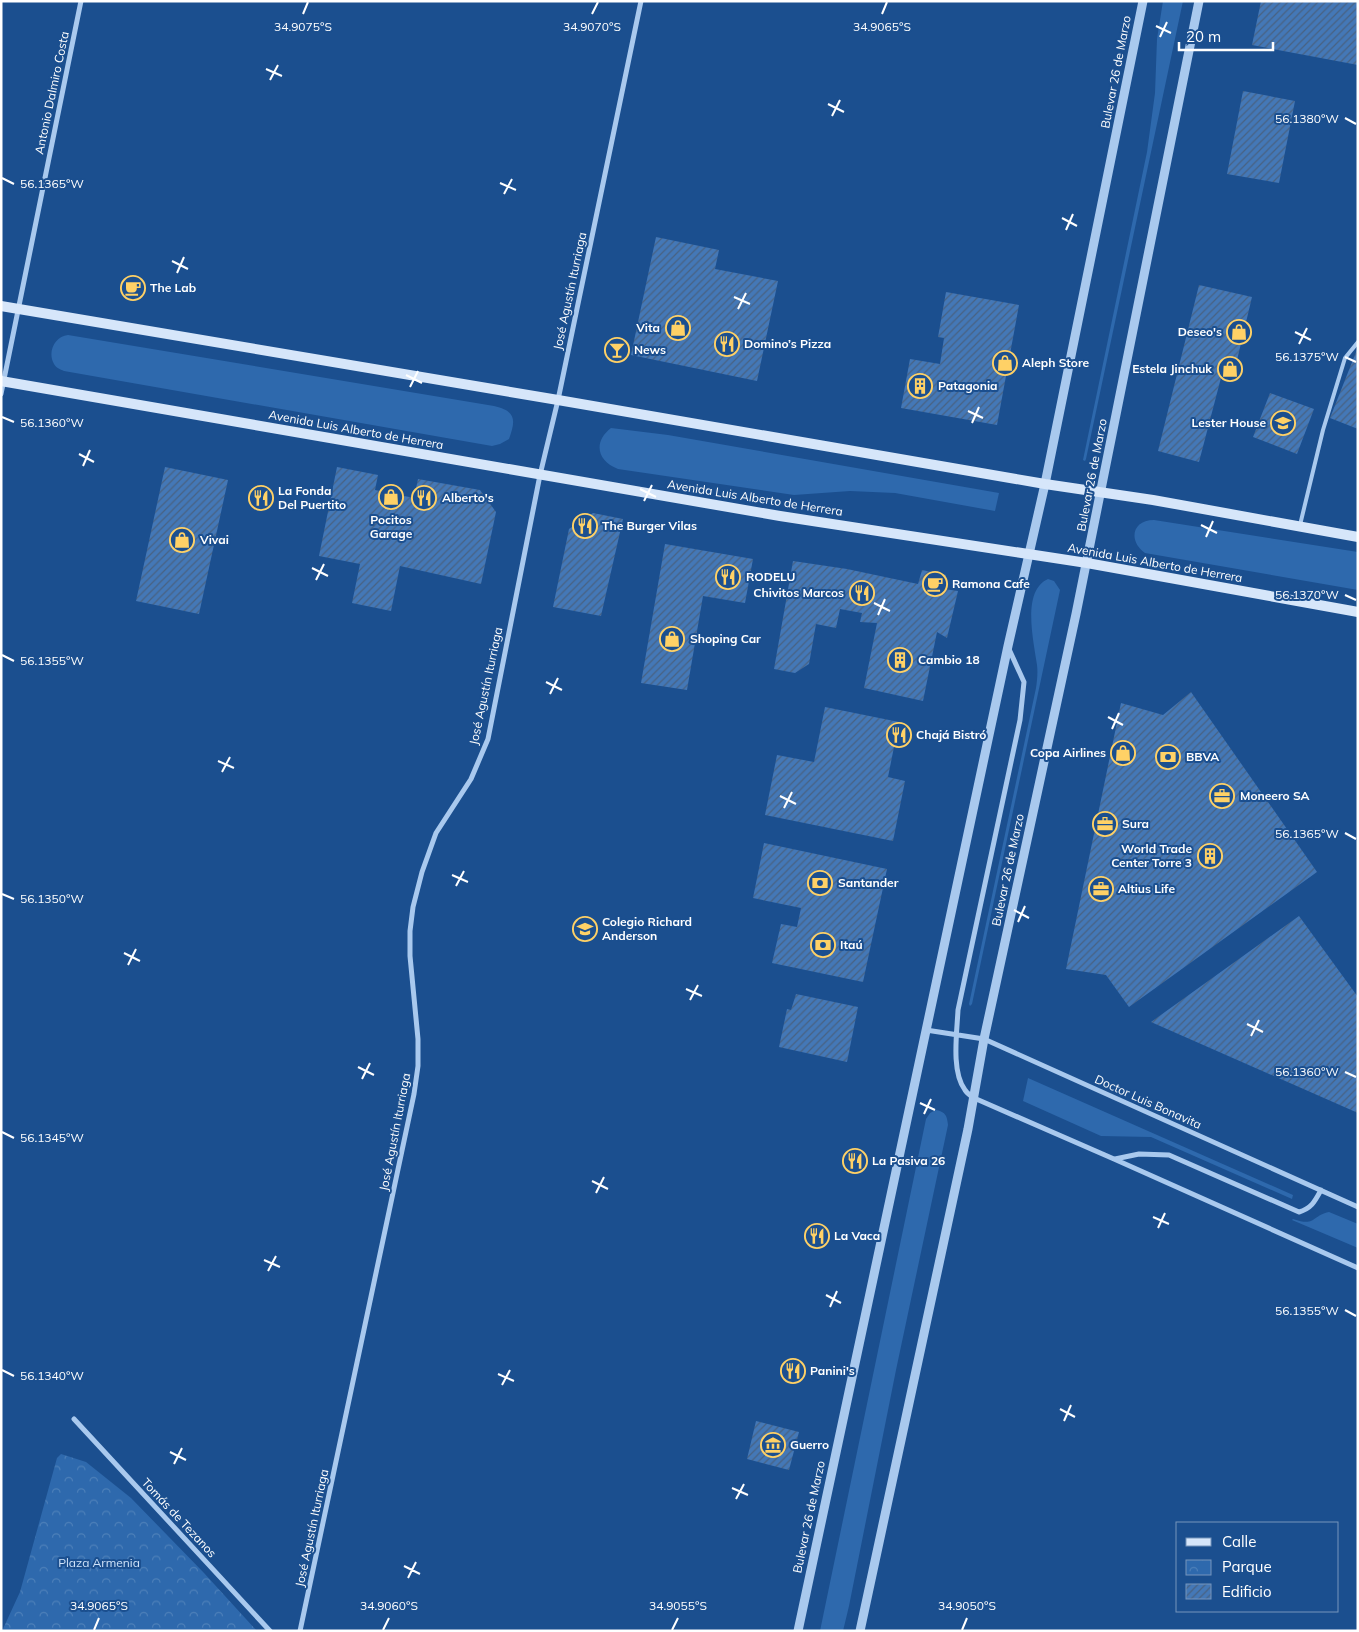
<svg xmlns="http://www.w3.org/2000/svg" width="1359" height="1632" font-family="Mulish,sans-serif">
  <style>
    .grass { fill: #2e69ad }
    .park { fill: url(#park-crowns) }
    .building { fill: url(#building-hatch) }
    .lines { fill: none; stroke-linecap: round; stroke-linejoin: round }
    .service { stroke: #a9c9ee; stroke-width: 4 }
    .minor { stroke: #a9c9ee; stroke-width: 5 }
    .tertiary { stroke: #a9c9ee; stroke-width: 9 }
    .secondary { stroke: #d6e6fa; stroke-width: 10 }
    .ticks { fill: none; stroke: #fff; stroke-width: 2 }
    .labels { text-anchor: middle; stroke-width: 4; stroke-linejoin: round; paint-order: stroke }
    .street-label { font-size: 12px; fill: #fff; stroke: #1b4f8f }
    .poi-label { font-size: 12px; font-weight: bold; fill: #fff; stroke: #1b4f8f; text-anchor: start }
    .park-label { font-size: 12px; fill: #cfe3fa; stroke: #1b4f8f }
    .ticks-label { font-size: 12px; text-anchor: middle; fill: #fff; stroke: #1b4f8f; stroke-width: 4; stroke-linejoin: round; paint-order: stroke }
  </style>
  <defs>
    <pattern id="park-crowns" width="20" height="18" patternUnits="userSpaceOnUse" patternTransform="scale(1.25)"><rect width="20" height="18" fill="#2e69ad"/><path d="M2 6a3 3 0 1 1 6 0M12 15a3 3 0 1 1 6 0" fill="none" stroke="#4d80b9"/></pattern>
    <pattern id="building-hatch" width="6" height="6" patternUnits="userSpaceOnUse" patternTransform="scale(1.25)"><rect width="6" height="6" fill="#4478b7"/><path d="M-1 1l2-2M0 6l6-6M5 7l2-2" fill="none" stroke="#486282"/></pattern>
  </defs>
  <rect width="100%" height="100%" fill="#1b4f8f"/>
  <path class="grass" d="M1163,1h20l-97,458 -1,2 -2,-1 64,-308 8,-59 2,-54z
    M68,335l426,71c22,5 22,14 15,33l-9,5 -8,2 -428,-75c-4,-2 -8,-3 -10,-7 -7,-12 1,-28 14,-29z
    M611,428l57,7 331,58 -4,18 -100,-18 -45,-2 -56,4 -176,-26c-21,-8 -25,-27 -7,-41z
    M1154,520l204,32v38l-213,-37c-17,-12 -13,-33 9,-33z
    M1048,579l6,2 6,9 -88,414 -2,2 -1,-2 67,-316c1,-7 2,-15 1,-23 -3,-23 -16,-74 11,-86z
    M1028,1078l265,117 -1,4 -141,-62 -50,-1 -78,-35z
    M936,1110c10,2 11,6 12,15l-52,245 -47,236 -6,25h-23l106,-512 4,-6z
    M1329,1212l29,12v24l-66,-28 1,-1c23,8 18,-3 36,-7z"/>
  <path class="park" d="M61,1454l25,8 45,36 73,75 53,58h-255l18,-39 37,-134z"/>
  <path class="building" d="M1261,1h97v64l-106,-20z
    M1243,91l52,10 -16,82 -52,-9z
    M656,237l63,13 -4,19 63,12 -21,100 -126,-26z
    M1199,285l53,12 -19,80 -11,-3 -23,88 -41,-11z
    M946,292l73,13 -22,120 -96,-17 9,-49 30,5 4,-26 -6,-1z
    M1358,347v82l-28,-11z
    M1270,393l44,16 -17,45 -44,-17z
    M165,467l63,13 -29,134 -63,-13z
    M337,467l41,8 -3,15 39,8 4,-19 62,11 16,22 -15,72 -81,-18 -9,45 -39,-8 8,-39 -41,-8z
    M593,513l30,6 -22,97 -48,-9 16,-78z
    M665,544l88,15 -8,44 -42,-7 -16,94 -46,-7z
    M793,561l54,8 71,15 4,-14 24,5 -2,14 14,2 -11,47 -10,-6 -14,69 -59,-13 13,-65 -17,-1 2,-9 -22,-4 -4,19 -20,-4 -7,40 -14,9 -21,-4z
    M1191,692l126,180 -188,135 -23,-32 -40,-6 55,-266 42,12z
    M825,707l74,15 -11,55 17,4 -12,60 -128,-26 12,-60 37,7z
    M764,843l123,26 -24,113 -91,-19 9,-39 16,3 4,-19 -48,-10z
    M1299,916l59,81v116l-207,-91z
    M796,994l62,13 -11,55 -68,-15 8,-38 4,1z
    M756,1421l43,11 -10,38 -42,-11z"/>
  <g class="lines">
    <path class="service" d="M1300,525l23,-95 22,-72 13,-16"/>
    <path class="minor" d="M1,394l80,-393
      M1008,647l16,35 -4,38 -62,290c-1,22 -7,62 7,80 2,3 6,6 9,8l140,61 244,109
      M926,1030l58,9 374,168
      M1115,1159l24,-5 30,1 130,57c13,-4 16,-11 22,-22
      M74,1419l196,212
      M300,1631l114,-537 4,-28v-27l-8,-83v-25l3,-24 9,-35 14,-39 35,-54 17,-40 52,-264 18,-75 83,-399"/>
    <path class="tertiary" d="M798,1631l210,-985 37,-162 98,-483
      M860,1631l108,-502 16,-90 92,-425 123,-613"/>
    <path class="secondary" d="M1,306l557,94 487,84 108,16 205,37
      M1,381l779,135 307,47 271,49"/>
  </g>
  <path class="ticks" d="M303,14l5,-12M592,14l6,-12M882,14l5,-12M1156,26l15,7M1160,37l7,-15M266,69l16,7M270,80l8,-15M828,104l16,8M832,116l8,-16M1345,118l11,6M2,178l12,6M500,183l16,7M504,194l8,-15M1062,218l15,8M1066,230l7,-16M172,261l16,8M177,273l7,-16M734,297l16,7M738,309l8,-16M1295,332l16,8M1299,344l8,-16M1345,357l11,5M406,375l16,8M410,387l8,-16M968,411l15,7M2,417l12,5M972,423l7,-16M79,454l15,8M83,466l7,-16M640,489l16,8M644,501l8,-16M1201,525l16,8M1206,537l7,-16M312,568l16,8M316,580l8,-16M1345,595l11,5M874,603l16,8M878,615l7,-16M2,655l12,6M546,682l16,8M550,694l8,-16M1108,717l15,8M1112,729l7,-16M218,761l16,7M222,772l8,-15M780,796l16,8M784,808l8,-16M1345,833l11,6M452,875l16,7M456,886l8,-15M2,894l12,5M1014,910l15,8M1018,922l7,-16M124,953l16,8M128,965l8,-16M686,989l16,7M690,1000l8,-15M1247,1024l16,8M1251,1036l8,-16M358,1067l16,8M1345,1072l11,5M362,1079l8,-16M920,1103l15,7M924,1114l7,-15M2,1132l12,6M592,1181l16,8M596,1193l8,-16M1153,1217l16,7M1158,1228l7,-15M264,1260l16,7M268,1271l8,-15M826,1295l15,8M830,1307l7,-16M1345,1310l11,6M2,1370l12,6M498,1374l16,7M502,1385l8,-15M1060,1409l15,8M1064,1421l7,-16M170,1452l16,8M174,1464l8,-16M732,1488l16,7M736,1499l8,-15M404,1566l16,8M408,1578l8,-16M94,1630l5,-12M383,1630l6,-12M672,1630l6,-12M962,1630l5,-12"/>
  <defs>
    <symbol id="cafe-ring" viewBox="-11 -11 22 22"><circle r="9.5" fill="#1b4f8f" stroke="#ffd166" stroke-width="1.5"/><path d="M-5.5-4.5H6V0H3Q3 3.5 0 3.5H-2.5Q-5.5 3.5-5.5 0ZM3-3.2v2h1.7v-2ZM-6 4.5H4V6H-6Z" fill="#ffd166"/></symbol>
    <symbol id="shop-ring" viewBox="-11 -11 22 22"><circle r="9.5" fill="#1b4f8f" stroke="#ffd166" stroke-width="1.5"/><path d="M-5-2.5h2.3a2.7 3.5 0 0 1 5.4 0H5L5.5 6h-11ZM-1.5-2.5h3a1.5 2.3 0 0 0-3 0Z" fill="#ffd166"/></symbol>
    <symbol id="restaurant-ring" viewBox="-11 -11 22 22"><circle r="9.5" fill="#1b4f8f" stroke="#ffd166" stroke-width="1.5"/><path d="M-5-6h1v4h1v-4h1v4h1v-4h1v5L-1.5 .5V6h-2V.5L-5-1ZM5-6V6H3V1.5H1.5Q1.5-4 5-6Z" fill="#ffd166"/></symbol>
    <symbol id="bar-ring" viewBox="-11 -11 22 22"><circle r="9.5" fill="#1b4f8f" stroke="#ffd166" stroke-width="1.5"/><path d="M-6-5H6L.8 .8V4.5H3.5V6h-7V4.5H-.8V.8Z" fill="#ffd166"/></symbol>
    <symbol id="building-ring" viewBox="-11 -11 22 22"><circle r="9.5" fill="#1b4f8f" stroke="#ffd166" stroke-width="1.5"/><path d="M-4-6H4V6H1V3H-1V6H-4ZM-2.5-4.3h1.7v1.8h-1.7ZM.8-4.3h1.7v1.8H.8ZM-2.5-1h1.7V.8h-1.7ZM.8-1h1.7V.8H.8Z" fill="#ffd166"/></symbol>
    <symbol id="school-ring" viewBox="-11 -11 22 22"><circle r="9.5" fill="#1b4f8f" stroke="#ffd166" stroke-width="1.5"/><path d="M0-5L7-2L0 1L-7-2ZM-4 1L0 2.5L4 1V4Q0 6-4 4Z" fill="#ffd166"/></symbol>
    <symbol id="bank-ring" viewBox="-11 -11 22 22"><circle r="9.5" fill="#1b4f8f" stroke="#ffd166" stroke-width="1.5"/><path d="M-6-4H6V4H-6ZM0-2.3a2.3 2.3 0 1 0 0 4.6a2.3 2.3 0 1 0 0-4.6Z" fill="#ffd166"/></symbol>
    <symbol id="office-ring" viewBox="-11 -11 22 22"><circle r="9.5" fill="#1b4f8f" stroke="#ffd166" stroke-width="1.5"/><path d="M-6-3h4V-5.5h4V-3h4V5H-6ZM-1-4.5V-3h2v-1.5ZM-6 0V1H6V0Z" fill="#ffd166"/></symbol>
    <symbol id="museum-ring" viewBox="-11 -11 22 22"><circle r="9.5" fill="#1b4f8f" stroke="#ffd166" stroke-width="1.5"/><path d="M0-6L6-3V-2H-6V-3ZM-5-1h2V3h-2ZM-1-1h2V3h-2ZM3-1h2V3H3ZM-6 4H6V6H-6Z" fill="#ffd166"/></symbol>
  </defs>
  <g fill-rule="evenodd">
    <use href="#cafe-ring" x="119" y="274" width="28" height="28"/>
    <use href="#shop-ring" x="664" y="314" width="28" height="28"/>
    <use href="#shop-ring" x="1225" y="318" width="28" height="28"/>
    <use href="#restaurant-ring" x="713" y="330" width="28" height="28"/>
    <use href="#bar-ring" x="603" y="336" width="28" height="28"/>
    <use href="#shop-ring" x="991" y="349" width="28" height="28"/>
    <use href="#shop-ring" x="1216" y="355" width="28" height="28"/>
    <use href="#building-ring" x="906" y="372" width="28" height="28"/>
    <use href="#school-ring" x="1269" y="409" width="28" height="28"/>
    <use href="#shop-ring" x="377" y="483" width="28" height="28"/>
    <use href="#restaurant-ring" x="247" y="484" width="28" height="28"/>
    <use href="#restaurant-ring" x="410" y="484" width="28" height="28"/>
    <use href="#restaurant-ring" x="571" y="512" width="28" height="28"/>
    <use href="#shop-ring" x="168" y="526" width="28" height="28"/>
    <use href="#restaurant-ring" x="714" y="563" width="28" height="28"/>
    <use href="#cafe-ring" x="921" y="570" width="28" height="28"/>
    <use href="#restaurant-ring" x="848" y="579" width="28" height="28"/>
    <use href="#shop-ring" x="658" y="625" width="28" height="28"/>
    <use href="#building-ring" x="886" y="646" width="28" height="28"/>
    <use href="#restaurant-ring" x="885" y="721" width="28" height="28"/>
    <use href="#shop-ring" x="1109" y="739" width="28" height="28"/>
    <use href="#bank-ring" x="1154" y="743" width="28" height="28"/>
    <use href="#office-ring" x="1208" y="782" width="28" height="28"/>
    <use href="#office-ring" x="1091" y="810" width="28" height="28"/>
    <use href="#building-ring" x="1196" y="842" width="28" height="28"/>
    <use href="#bank-ring" x="806" y="869" width="28" height="28"/>
    <use href="#office-ring" x="1087" y="875" width="28" height="28"/>
    <use href="#school-ring" x="571" y="915" width="28" height="28"/>
    <use href="#bank-ring" x="809" y="931" width="28" height="28"/>
    <use href="#restaurant-ring" x="841" y="1147" width="28" height="28"/>
    <use href="#restaurant-ring" x="803" y="1222" width="28" height="28"/>
    <use href="#restaurant-ring" x="779" y="1357" width="28" height="28"/>
    <use href="#museum-ring" x="759" y="1431" width="28" height="28"/>
  </g>
  <g class="labels">
    <g class="street-label">
      <text transform="translate(1116 72) rotate(-79)" y="4">Bulevar 26 de Marzo</text>
      <text transform="translate(52 93) rotate(-78)" y="4">Antonio Dalmiro Costa</text>
      <text transform="translate(570 291) rotate(-78)" y="4">José Agustín Iturriaga</text>
      <text transform="translate(356 430) rotate(10)" y="4">Avenida Luis Alberto de Herrera</text>
      <text transform="translate(1092 475) rotate(-79)" y="4">Bulevar 26 de Marzo</text>
      <text transform="translate(755 498) rotate(9)" y="4">Avenida Luis Alberto de Herrera</text>
      <text transform="translate(1155 563) rotate(10)" y="4">Avenida Luis Alberto de Herrera</text>
      <text transform="translate(486 686) rotate(-78)" y="4">José Agustín Iturriaga</text>
      <text transform="translate(1008 870) rotate(-78)" y="4">Bulevar 26 de Marzo</text>
      <text transform="translate(1148 1102) rotate(24)" y="4">Doctor Luis Bonavita</text>
      <text transform="translate(395 1132) rotate(-79)" y="4">José Agustín Iturriaga</text>
      <text transform="translate(809 1517) rotate(-78)" y="4">Bulevar 26 de Marzo</text>
      <text transform="translate(179 1518) rotate(47)" y="4">Tomás de Tezanos</text>
      <text transform="translate(312 1528) rotate(-78)" y="4">José Agustín Iturriaga</text>
    </g>
    <g class="poi-label">
      <text x="150" y="292">The Lab</text>
      <text x="660" y="332" text-anchor="end">Vita</text>
      <text x="1222" y="336" text-anchor="end">Deseo's</text>
      <text x="744" y="348">Domino’s Pizza</text>
      <text x="634" y="354">News</text>
      <text x="1022" y="367">Aleph Store</text>
      <text x="1212" y="373" text-anchor="end">Estela Jinchuk</text>
      <text x="938" y="390">Patagonia</text>
      <text x="1266" y="427" text-anchor="end">Lester House</text>
      <text x="278" y="495">La Fonda<tspan x="278" dy="14">Del Puertito</tspan></text>
      <text x="442" y="502">Alberto's</text>
      <text x="391" y="524" text-anchor="middle">Pocitos<tspan x="391" dy="14">Garage</tspan></text>
      <text x="602" y="530">The Burger Vilas</text>
      <text x="200" y="544">Vivai</text>
      <text x="746" y="581">RODELU</text>
      <text x="952" y="588">Ramona Cafe</text>
      <text x="844" y="597" text-anchor="end">Chivitos Marcos</text>
      <text x="690" y="643">Shoping Car</text>
      <text x="918" y="664">Cambio 18</text>
      <text x="916" y="739">Chajá Bistró</text>
      <text x="1106" y="757" text-anchor="end">Copa Airlines</text>
      <text x="1186" y="761">BBVA</text>
      <text x="1240" y="800">Moneero SA</text>
      <text x="1122" y="828">Sura</text>
      <text x="1192" y="853" text-anchor="end">World Trade<tspan x="1192" dy="14">Center Torre 3</tspan></text>
      <text x="838" y="887">Santander</text>
      <text x="1118" y="893">Altius Life</text>
      <text x="602" y="926">Colegio Richard<tspan x="602" dy="14">Anderson</tspan></text>
      <text x="840" y="949">Itaú</text>
      <text x="872" y="1165">La Pasiva 26</text>
      <text x="834" y="1240">La Vaca</text>
      <text x="810" y="1375">Panini's</text>
      <text x="790" y="1449">Guerro</text>
    </g>
    <g class="park-label">
      <text x="99" y="1567">Plaza Armenia</text>
    </g>
  </g>
  <g class="ticks-label">
    <text x="882" y="31">34.9065°S</text>
    <text x="303" y="31">34.9075°S</text>
    <text x="592" y="31">34.9070°S</text>
    <text x="1307" y="123">56.1380°W</text>
    <text x="52" y="188">56.1365°W</text>
    <text x="1307" y="361">56.1375°W</text>
    <text x="52" y="427">56.1360°W</text>
    <text x="1307" y="599">56.1370°W</text>
    <text x="52" y="665">56.1355°W</text>
    <text x="1307" y="838">56.1365°W</text>
    <text x="52" y="903">56.1350°W</text>
    <text x="1307" y="1076">56.1360°W</text>
    <text x="52" y="1142">56.1345°W</text>
    <text x="1307" y="1315">56.1355°W</text>
    <text x="52" y="1380">56.1340°W</text>
    <text x="99" y="1610">34.9065°S</text>
    <text x="389" y="1610">34.9060°S</text>
    <text x="678" y="1610">34.9055°S</text>
    <text x="967" y="1610">34.9050°S</text>
  </g>
  <rect width="1359" height="1632" fill="none" stroke="#ffffff" stroke-width="5"/>
  <rect x="1176" y="1522" width="162" height="90" fill="#1b4f8f" stroke="#7695bc"/>
  <rect x="1186" y="1538" width="25" height="8" fill="#d6e6fa" stroke="#7695bc"/>
  <text x="1222" y="1547" font-size="15" fill="#ffffff">Calle</text>
  <rect x="1186" y="1560" width="25" height="15" fill="url(#park-crowns)" stroke="#7695bc"/>
  <text x="1222" y="1572" font-size="15" fill="#ffffff">Parque</text>
  <rect x="1186" y="1584" width="25" height="15" fill="url(#building-hatch)" stroke="#7695bc"/>
  <text x="1222" y="1597" font-size="15" fill="#ffffff">Edificio</text>
  <path d="M1179 42v8h94v-8" fill="none" stroke="#ffffff" stroke-width="2.5"/>
  <text x="1186" y="42" font-size="15" fill="#ffffff" stroke="#1b4f8f" stroke-width="4" paint-order="stroke">20 m</text>
</svg>
